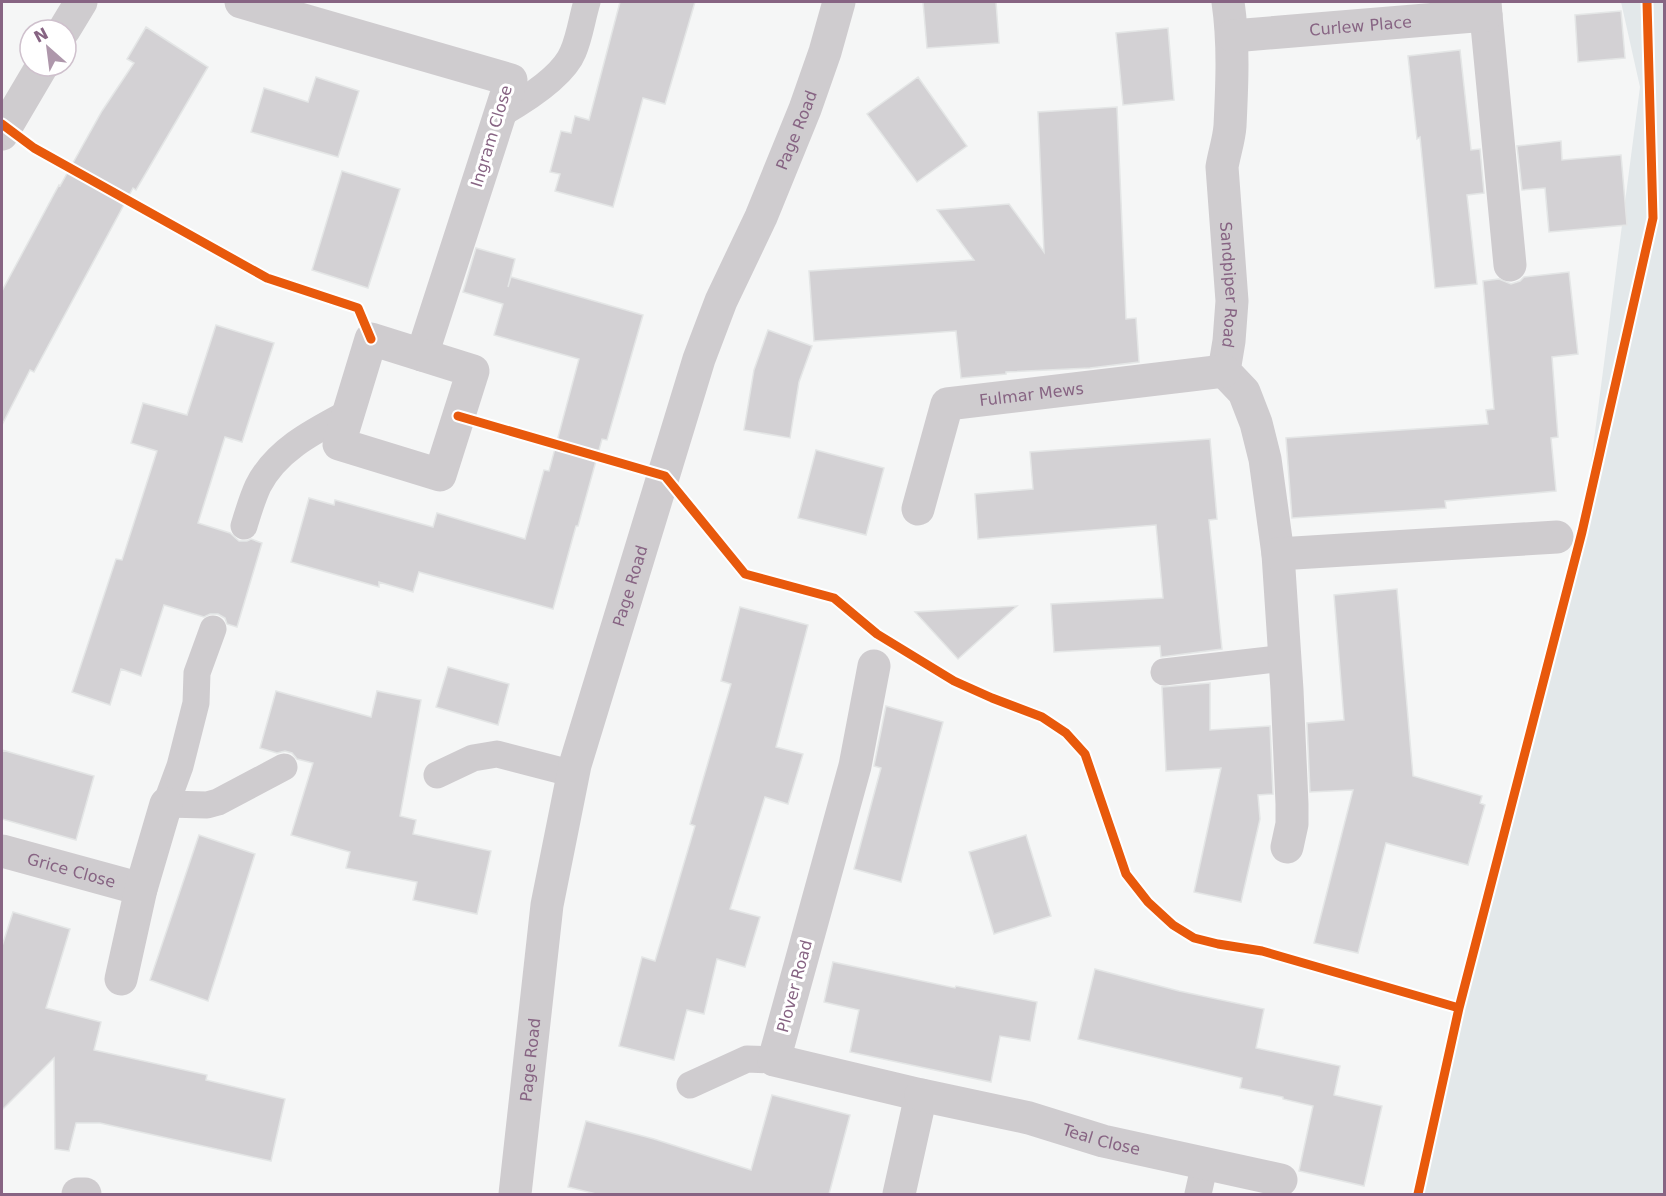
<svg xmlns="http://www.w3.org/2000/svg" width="1666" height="1196" font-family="'DejaVu Sans',sans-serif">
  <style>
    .green { fill: #e3e8ea }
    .building { fill: #d3d1d4; stroke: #e4e6e6; stroke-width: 1.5 }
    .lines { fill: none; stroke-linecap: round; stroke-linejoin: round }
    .service { stroke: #cfcccf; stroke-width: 27 }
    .minor { stroke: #cfcccf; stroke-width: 33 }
    .cycleway-casing { stroke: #fff; stroke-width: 13 }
    .cycleway { stroke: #e8590c; stroke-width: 9 }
    .labels { text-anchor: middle; stroke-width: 6; stroke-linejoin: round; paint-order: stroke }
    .street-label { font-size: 16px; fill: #876483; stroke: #fff }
  </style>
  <rect width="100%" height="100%" fill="#f5f6f6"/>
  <path class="green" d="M1621,2h43v1192h-246l41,-186 123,-476 58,-445z"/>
  <path class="building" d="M620,2h75l-30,102 -22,-6 -30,109 -58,-16 5,-17 -10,-2 11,-41 10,2 4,-17 14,4z
    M923,2h73l3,41 -72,5z
    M1621,11l4,47 -47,4 -3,-47z
    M146,27l62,40 -72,123 -3,-2 -99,184 -4,-2 -28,55v-134l57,-106 1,1 42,-75 32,-48 -7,-4z
    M1168,28l6,72 -51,5 -7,-72z
    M1460,50l11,100 9,-1 4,44 -17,2 10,89 -42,4 -15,-151 -3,2 -9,-83z
    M316,77l43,14 -21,66 -87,-25 13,-44 44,14z
    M918,77l49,69 -50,36 -50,-68z
    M1117,107l9,212 10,-1 3,44 -49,6 -84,4v2l-45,4 -5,-47 -142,10 -5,-70 165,-11 -37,-50 72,-6 35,48 -6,-140z
    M1561,141l1,19 59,-5 6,70 -78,7 -4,-44 -23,2 -5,-44z
    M342,171l58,18 -32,99 -56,-18z
    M476,248l39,11 -7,28 3,-10 132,38 -36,125 -5,-1 -24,87h-2l-23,83 -134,-37 -6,20 -34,-10v5l-88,-25 18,-64 25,7 1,-5 98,27 4,-14 88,26 19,-69 5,1 30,-112 -85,-24 9,-31 -40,-12z
    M1569,272l9,82 -26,3 6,80 -7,1 5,53 -111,10 1,7 -154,10 -6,-80 202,-14 -2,-14 8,-1 -11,-128 16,-2 12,5 9,-3 4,-4z
    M216,325l58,18 -32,99 -17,-5 -27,86 32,10 9,8h8l4,-2 11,4 -25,84 -10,-3 -2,-6 -7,-4h-8l-6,3 -40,-12 -23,71 -20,-7 -11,36 -38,-13 44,-133 6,1 35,-109 -26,-8 12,-40 44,12z
    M768,330l44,16 -13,36 -9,56 -46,-8 10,-60z
    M1210,439l7,80 -8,1 13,129 -61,8 -1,-11 -106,6 -3,-48 112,-6 -7,-73 -178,14 -3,-45 58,-5 -3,-37z
    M816,450l68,18 -18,67 -68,-17z
    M1397,589l16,187 69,20 -2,7 5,2 -17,60 -82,-22 -28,110 -44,-10 39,-153 -43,2 -3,-69 37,-3 -10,-125z
    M1017,606l-59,53 -43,-47z
    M740,607l68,18 -32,122 27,7 -15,50 -23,-7 -35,112 30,8 -15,50 -28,-8 -13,55 -17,-4 -13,50 -55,-14 23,-89 13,4 40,-135 -5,-2 41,-140 -10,-3z
    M448,667l61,17 -11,41 -62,-18z
    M1210,683v47l60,-4 3,68 -15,1 2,24 -19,83 -47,-10 27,-124 -55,3 -4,-84z
    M276,691l95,26 6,-26 44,9 -21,116 16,4 -3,14 78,17 -14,63 -64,-14 4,-18 -71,-14 4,-16 -59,-17 22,-72 -16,-4 -5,-6 -7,-2 -8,2 -17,-5z
    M886,706l57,16 -42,160 -47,-13 27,-101 -7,-2z
    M2,750l92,26 -18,64 -74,-21z
    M199,835l56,19 -47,147 -58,-21z
    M1026,835l25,81 -57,18 -25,-82z
    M13,912l57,17 -24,79 55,14 -7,28 113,25 -1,5 79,19 -14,62 -171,-38h-24l-7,28 -14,-2 -1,-91 -52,52v-164z
    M833,962l122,26 1,-2 81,16 -7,39 -30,-5 -9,46 -141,-30 9,-42 -35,-8z
    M1095,969l84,22 85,18 -8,39 84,18 -6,29 48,11 -18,80 -65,-15 14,-65 -30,-7v-2l-43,-9 2,-10 -164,-39z
    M772,1095l78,20 -21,79h-233l-28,-7 18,-66 68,18 97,31z"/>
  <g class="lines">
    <path class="service" d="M499,115c23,-13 64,-38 74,-63 7,-16 9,-34 14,-50
      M244,526c4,-13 8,-27 14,-40 18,-36 56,-55 90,-73
      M213,629l-16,44 -1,30 -16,63 -14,38 41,1 11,-3 66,-35
      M1164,672l121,-14
      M437,775l36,-17 24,-4 77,20
      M690,1085l57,-26 27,1
      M1198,1194l7,-31"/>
    <g class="minor">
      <path d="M241,2l270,78 -89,275"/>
      <path id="s1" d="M1228,2c6,41 4,83 2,124 -1,14 -6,28 -8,41l10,134 -3,40 -5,30 20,21 12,31 9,36 13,95 9,136 5,114v20l-5,23"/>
      <path d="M1486,15l24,250"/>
      <path d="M64,30l17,-28"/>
      <path id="s2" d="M1233,36l253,-21 -1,-13"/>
      <path d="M2,134l40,-68"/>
      <path d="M371,339l102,32 -33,104 -101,-31z"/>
      <path id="s3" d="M918,509l29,-105 277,-33"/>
      <path d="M1278,554l279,-17"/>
      <path d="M874,666l-19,100 -81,294 147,35 -22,99"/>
      <path id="s4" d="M2,851l139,38"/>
      <path d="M121,979l20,-90 25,-85"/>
      <path id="s5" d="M921,1095l108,23 74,23 178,39"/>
      <path d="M78,1194h7"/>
      <path id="s6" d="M515,1194l32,-289 28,-140 124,-406 22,-58 40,-84 44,-108 20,-57 14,-50"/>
    </g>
    <defs>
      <path id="cycleway" d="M2,124l32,24 233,130 91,30 13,31
        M458,416l207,60 80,98 89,24 43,36 77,47 38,17 50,19 24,16 19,21 41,120 22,28 25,23 21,13 24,6 44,7 197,57
        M1418,1194l41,-186 123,-476 71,-314 -6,-216"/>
    </defs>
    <use href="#cycleway" class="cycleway-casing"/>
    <use href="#cycleway" class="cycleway"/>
  </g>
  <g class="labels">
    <g class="street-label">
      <text dy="6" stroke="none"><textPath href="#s2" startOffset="128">Curlew Place</textPath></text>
      <text dy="6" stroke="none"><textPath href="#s6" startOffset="1107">Page Road</textPath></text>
      <text transform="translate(491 136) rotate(-73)" y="6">Ingram Close</text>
      <text dy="6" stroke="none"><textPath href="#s1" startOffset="284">Sandpiper Road</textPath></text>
      <text dy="6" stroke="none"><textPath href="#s3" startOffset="194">Fulmar Mews</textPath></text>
      <text dy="6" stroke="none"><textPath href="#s6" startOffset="621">Page Road</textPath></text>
      <text dy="6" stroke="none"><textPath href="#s4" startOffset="72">Grice Close</textPath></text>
      <text transform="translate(794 986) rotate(-75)" y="6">Plover Road</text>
      <text dy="6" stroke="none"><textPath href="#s6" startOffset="135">Page Road</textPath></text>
      <text dy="6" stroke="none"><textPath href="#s5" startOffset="186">Teal Close</textPath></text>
    </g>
  </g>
  <rect width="1666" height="1196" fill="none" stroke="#876483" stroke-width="6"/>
  <g transform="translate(48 48) rotate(332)"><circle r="28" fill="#ffffff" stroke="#cfc1cd" stroke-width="1.5"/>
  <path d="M0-4.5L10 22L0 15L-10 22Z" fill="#ae97ab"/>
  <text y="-9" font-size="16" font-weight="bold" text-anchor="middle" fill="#876483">N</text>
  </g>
</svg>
